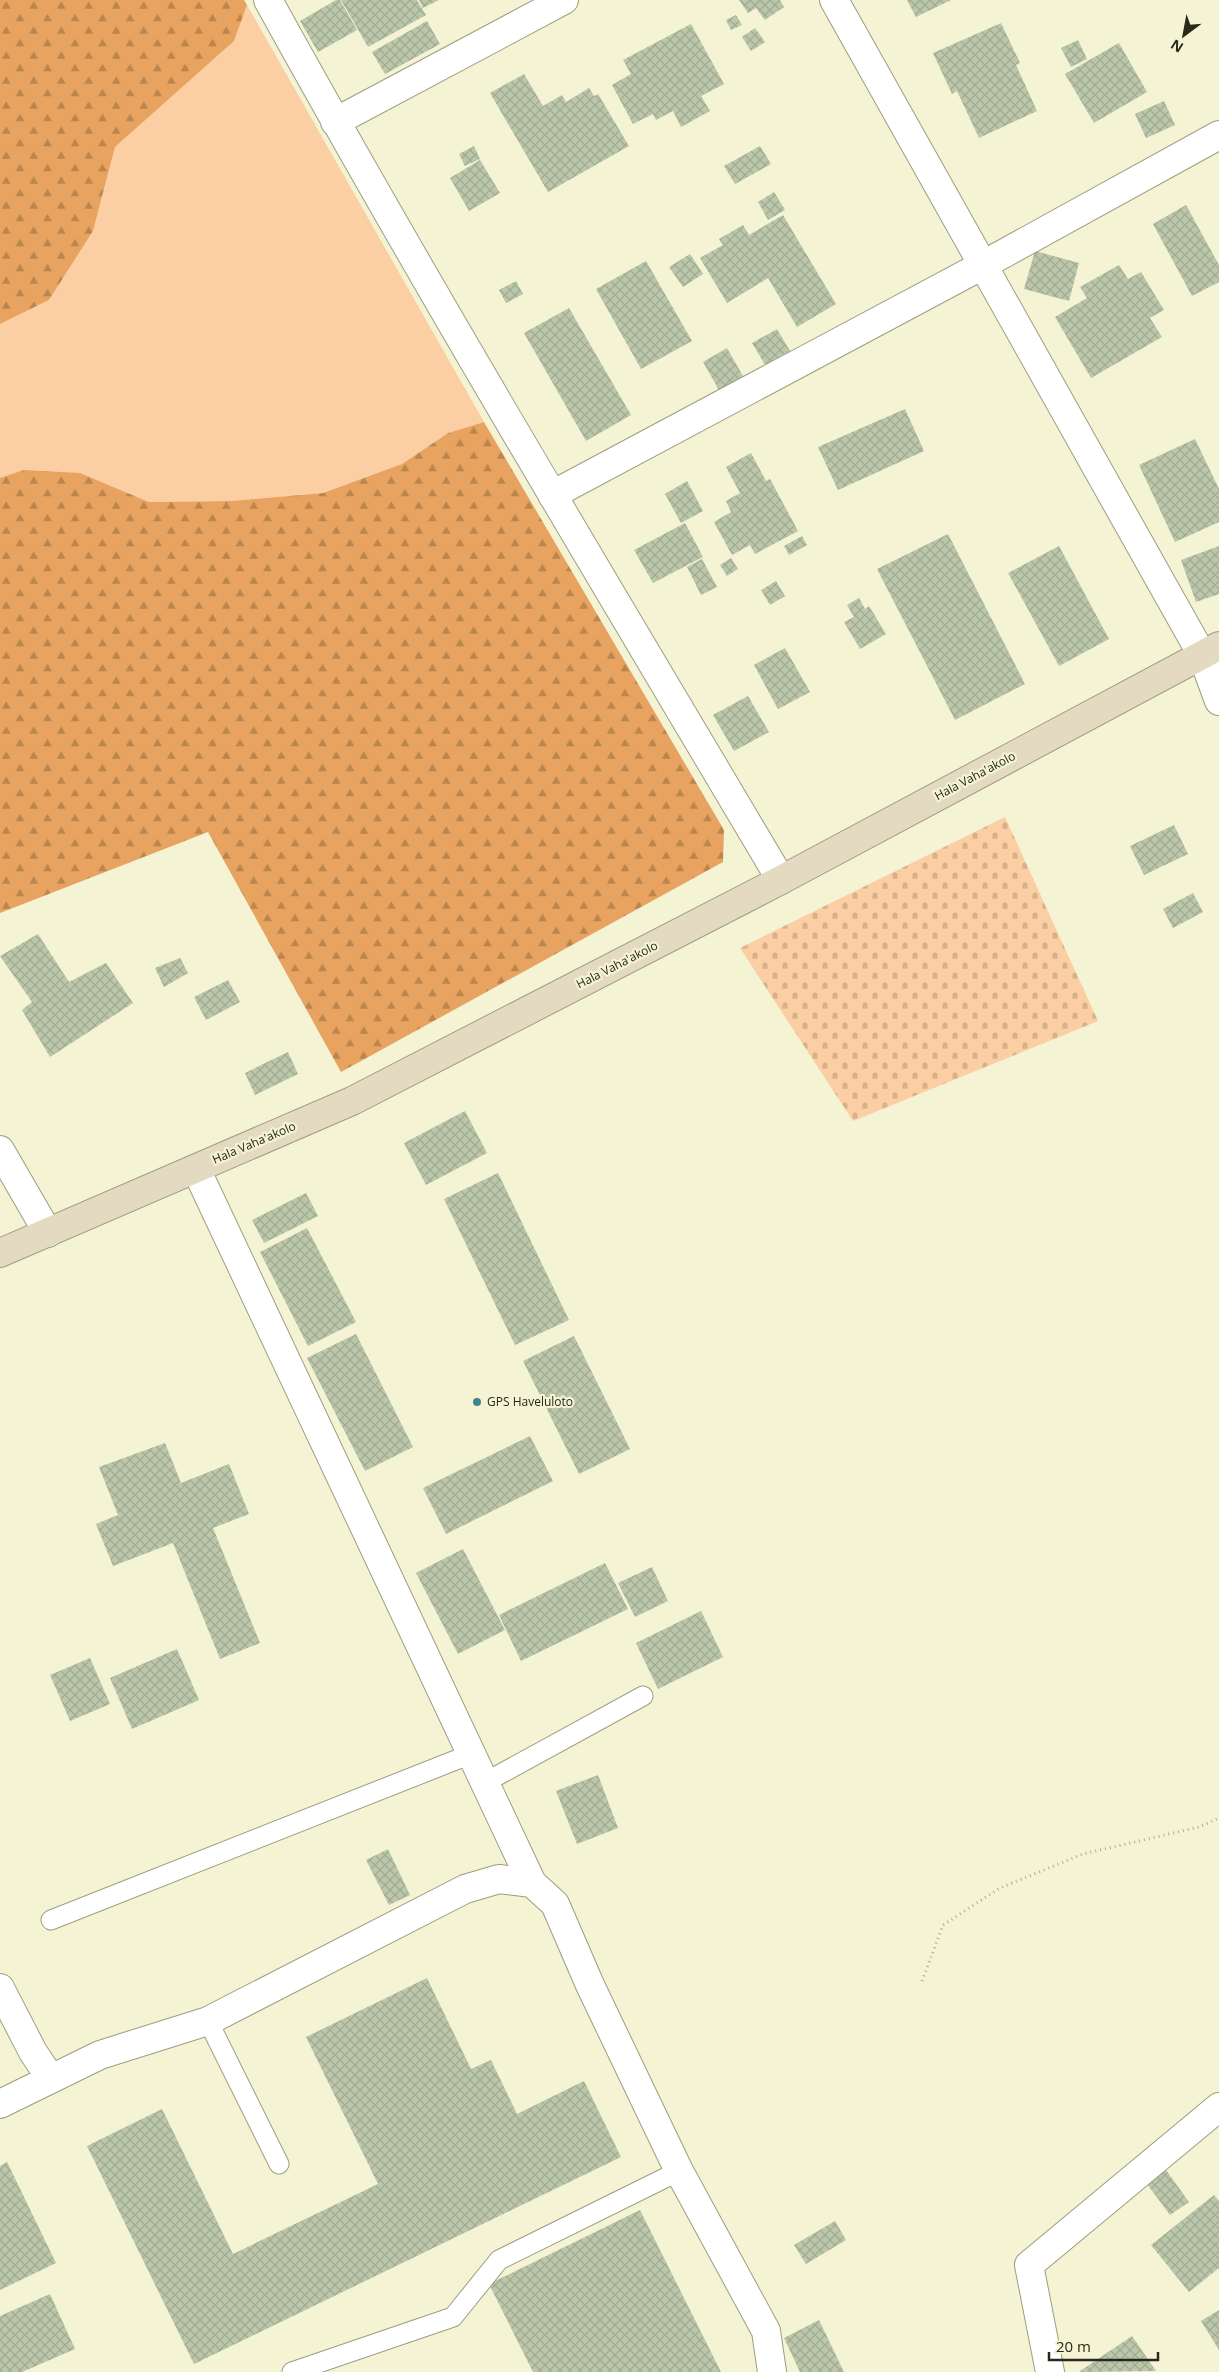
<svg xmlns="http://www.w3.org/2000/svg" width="1219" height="2372" font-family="'Open Sans',sans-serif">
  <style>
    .green { fill: #fccea3 }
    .forest { fill: url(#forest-firs) }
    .cemetery { fill: url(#cemetery-stones) }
    .building { fill: url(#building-cross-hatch) }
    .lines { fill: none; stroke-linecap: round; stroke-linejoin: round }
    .service-casing { stroke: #9e9d80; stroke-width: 21 }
    .minor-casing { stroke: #9e9d80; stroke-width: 30 }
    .secondary-casing { stroke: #9e9d80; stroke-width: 30 }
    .path { stroke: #aead95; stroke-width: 3; stroke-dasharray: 1 4; stroke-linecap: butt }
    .service { stroke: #fff; stroke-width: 19 }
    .minor { stroke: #fff; stroke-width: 28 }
    .secondary { stroke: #e4dac1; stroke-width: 28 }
    .poi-dot { fill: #3e848f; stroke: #f4f3d4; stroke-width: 2 }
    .labels { text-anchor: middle; stroke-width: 4.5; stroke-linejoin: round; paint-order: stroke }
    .street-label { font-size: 12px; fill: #28281c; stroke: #f4f3d4 }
    .poi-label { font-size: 12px; fill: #28281c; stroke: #f4f3d4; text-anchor: start }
  </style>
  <defs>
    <pattern id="forest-firs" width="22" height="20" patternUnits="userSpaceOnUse" patternTransform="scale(1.25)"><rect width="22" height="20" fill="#e7a35f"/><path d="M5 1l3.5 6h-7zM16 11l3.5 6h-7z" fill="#bb854e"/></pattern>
    <pattern id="cemetery-stones" width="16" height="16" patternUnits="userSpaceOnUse" patternTransform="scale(1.25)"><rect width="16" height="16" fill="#fccea3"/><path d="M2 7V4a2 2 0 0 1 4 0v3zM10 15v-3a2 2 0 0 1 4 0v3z" fill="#d8b18c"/></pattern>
    <pattern id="building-cross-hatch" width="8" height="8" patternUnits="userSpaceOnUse" patternTransform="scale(1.25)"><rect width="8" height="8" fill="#bbc7ab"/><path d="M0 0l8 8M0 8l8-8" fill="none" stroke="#a1ab93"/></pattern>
  </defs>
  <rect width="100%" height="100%" fill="#f4f3d4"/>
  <path class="green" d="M247,5l237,417 -36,11 -46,31 -79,29 -92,8 -82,1 -69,-29 -80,5v-154l49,-24 44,-69 22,-84 119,-106z"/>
  <path class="forest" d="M0,0h244l3,5 -13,36 -119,106 -22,84 -44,69 -49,24z
    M484,422l240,408 -1,32 -382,210 -133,-240 -208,81v-435l24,-8 56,3 69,29 82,-1 92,-8 79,-29 46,-31z"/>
  <path class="cemetery" d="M1005,817l93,204 -245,100 -113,-173z"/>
  <path class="building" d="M336,0h4l17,30 -39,22 -18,-31z
    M341,0h76l9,15 -58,32z
    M419,0h20l-16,8z
    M739,0h41l4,7 -19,13 -9,-12 -8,5z
    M907,0h44l-35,17z
    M736,15l6,10 -11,5 -5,-10z
    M427,21l13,23 -55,30 -13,-22z
    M1001,23l19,40 -4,2 21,46 -58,27 -22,-47 -5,3 -19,-41z
    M691,24l33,60 -23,12 9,15 -29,16 -8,-16 -17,9 -3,-6 -20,10 -21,-39 19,-11 -8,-14z
    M755,28l10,14 -14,9 -9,-14z
    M1078,40l9,19 -16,8 -10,-19z
    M1119,43l28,49 -53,31 -29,-49z
    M524,74l19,32 19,-11 4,7 23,-14 5,8 4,-2 31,52 -81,46 -58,-99z
    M1164,101l11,24 -29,13 -11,-24z
    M474,146l6,13 -15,7 -6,-12z
    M760,146l11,18 -36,20 -11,-18z
    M480,160l20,33 -31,18 -19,-33z
    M774,192l11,18 -17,10 -10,-18z
    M1186,205l33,60v17l-27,14 -39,-72z
    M783,215l53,89 -39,23 -29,-49 -41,25 -27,-45 23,-13 -4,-6 24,-14 6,10z
    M1035,251l44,12 -10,38 -45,-12z
    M690,254l13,20 -20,13 -14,-20z
    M646,261l46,80 -51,28 -45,-80z
    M1119,265l9,14 13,-7 23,38 -14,8 12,19 -71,41 -36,-61 32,-19 -7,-11z
    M516,281l7,13 -17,9 -7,-13z
    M569,308l62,107 -45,26 -62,-108z
    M777,329l13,22 -25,14 -13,-22z
    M727,348l16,28 -24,14 -16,-28z
    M905,409l19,42 -86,39 -20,-43z
    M1195,439l24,50v33l-44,20 -36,-77z
    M751,453l15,28 4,-2 28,52 -43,23 -5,-9 -18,10 -18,-33 17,-10 -5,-11 14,-8 -14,-26z
    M687,481l16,30 -22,12 -16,-29z
    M685,523l18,34 -50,26 -19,-33z
    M948,534l77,150 -70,36 -78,-151z
    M802,536l5,9 -18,10 -5,-9z
    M1059,546l50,93 -50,27 -51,-93z
    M1219,546v48l-23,8 -15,-42z
    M731,558l7,11 -11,7 -7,-11z
    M702,559l15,28 -16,8 -14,-28z
    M776,581l9,15 -15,9 -9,-15z
    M859,598l6,11 4,-3 17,28 -26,15 -16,-27 10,-5 -7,-12z
    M785,648l25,44 -32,17 -24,-44z
    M748,696l21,36 -35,19 -21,-36z
    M1174,825l14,29 -44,21 -14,-29z
    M1193,893l10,19 -30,16 -10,-19z
    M38,934l31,48 37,-19 27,40 -83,54 -28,-47 10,-8 -32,-46z
    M180,958l8,15 -24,14 -9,-19z
    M228,980l12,22 -34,18 -12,-23z
    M288,1052l10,22 -43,21 -10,-22z
    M465,1111l22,42 -61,32 -22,-42z
    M498,1173l71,147 -54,25 -71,-146z
    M306,1193l12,23 -54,27 -12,-23z
    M307,1228l49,94 -48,24 -48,-94z
    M356,1334l57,113 -48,24 -58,-113z
    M574,1336l56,113 -51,25 -56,-113z
    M530,1436l23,45 -107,53 -23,-46z
    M165,1443l16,40 48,-19 20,50 -36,14 47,115 -40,16 -47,-116 -60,23 -17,-42 22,-9 -19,-48z
    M463,1549l42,81 -47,24 -42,-81z
    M605,1563l23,46 -107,52 -22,-46z
    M652,1567l16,34 -33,16 -17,-34z
    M701,1611l22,46 -65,32 -22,-46z
    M177,1649l22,51 -67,29 -22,-51z
    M90,1658l20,46 -40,17 -20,-46z
    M598,1775l20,53 -41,16 -21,-53z
    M388,1849l22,46 -21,10 -23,-45z
    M427,1978l44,91 20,-9 26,54 67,-33 37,76 -427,207 -107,-218 75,-37 71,145 145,-70 -72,-147z
    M7,2162l49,101 -56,27v-124z
    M1166,2170l23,32 -19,13 -23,-31z
    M1214,2195l5,6v67l-30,24 -38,-47z
    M640,2210l81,162h-188l-44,-88z
    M835,2221l11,19 -40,24 -12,-19z
    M50,2294l25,55 -53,23h-22v-56z
    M1219,2310v40l-18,-29z
    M819,2320l25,52h-44l-16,-34z
    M1132,2336l24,35 -75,1 -1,-1z"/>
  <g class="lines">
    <defs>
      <path id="service" d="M484,1783l159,-87
        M51,1920l420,-166
        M208,2021l71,143
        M292,2372l161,-55 46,-57 180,-89"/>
      <path id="minor" d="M268,0c164,297 340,588 513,880
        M834,0l368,655 17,46
        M335,122l229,-122
        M552,495l431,-230 236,-130
        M0,1150l48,83
        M196,1169l336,714
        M0,1988l33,64 18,27 49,-24 108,-34 257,-132 34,-10 33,4 23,21 35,81 89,186 87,160 6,41
        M0,2104l51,-25
        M1050,2372l-21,-107 190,-158"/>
      <path id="secondary" d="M0,1253l352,-152 429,-221 438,-234"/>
    </defs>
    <use href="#service" class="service-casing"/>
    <use href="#minor" class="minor-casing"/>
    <use href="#secondary" class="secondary-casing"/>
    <path class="path" d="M922,1981l21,-56 57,-37 83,-34 116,-27 20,-9"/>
    <use href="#service" class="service"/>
    <use href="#minor" class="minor"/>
    <use href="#secondary" class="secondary"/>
  </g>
  <circle class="poi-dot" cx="477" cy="1402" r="5"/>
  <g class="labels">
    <g class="street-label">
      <text transform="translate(975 776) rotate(-28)" y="4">Hala Vaha'akolo</text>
      <text transform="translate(617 965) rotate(-27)" y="4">Hala Vaha'akolo</text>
      <text transform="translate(254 1143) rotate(-23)" y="4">Hala Vaha'akolo</text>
    </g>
    <g class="poi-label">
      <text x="487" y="1406">GPS Haveluloto</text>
    </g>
  </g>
  <g transform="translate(1184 35) rotate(212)" stroke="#f4f3d4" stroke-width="4" paint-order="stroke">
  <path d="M0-4L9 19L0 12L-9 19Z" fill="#28281c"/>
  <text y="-8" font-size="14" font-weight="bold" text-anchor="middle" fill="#28281c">N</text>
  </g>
  <path d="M1049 2352v8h109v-8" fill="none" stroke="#28281c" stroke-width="2.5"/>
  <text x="1056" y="2352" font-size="15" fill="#28281c" stroke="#f4f3d4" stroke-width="4" paint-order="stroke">20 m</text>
</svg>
